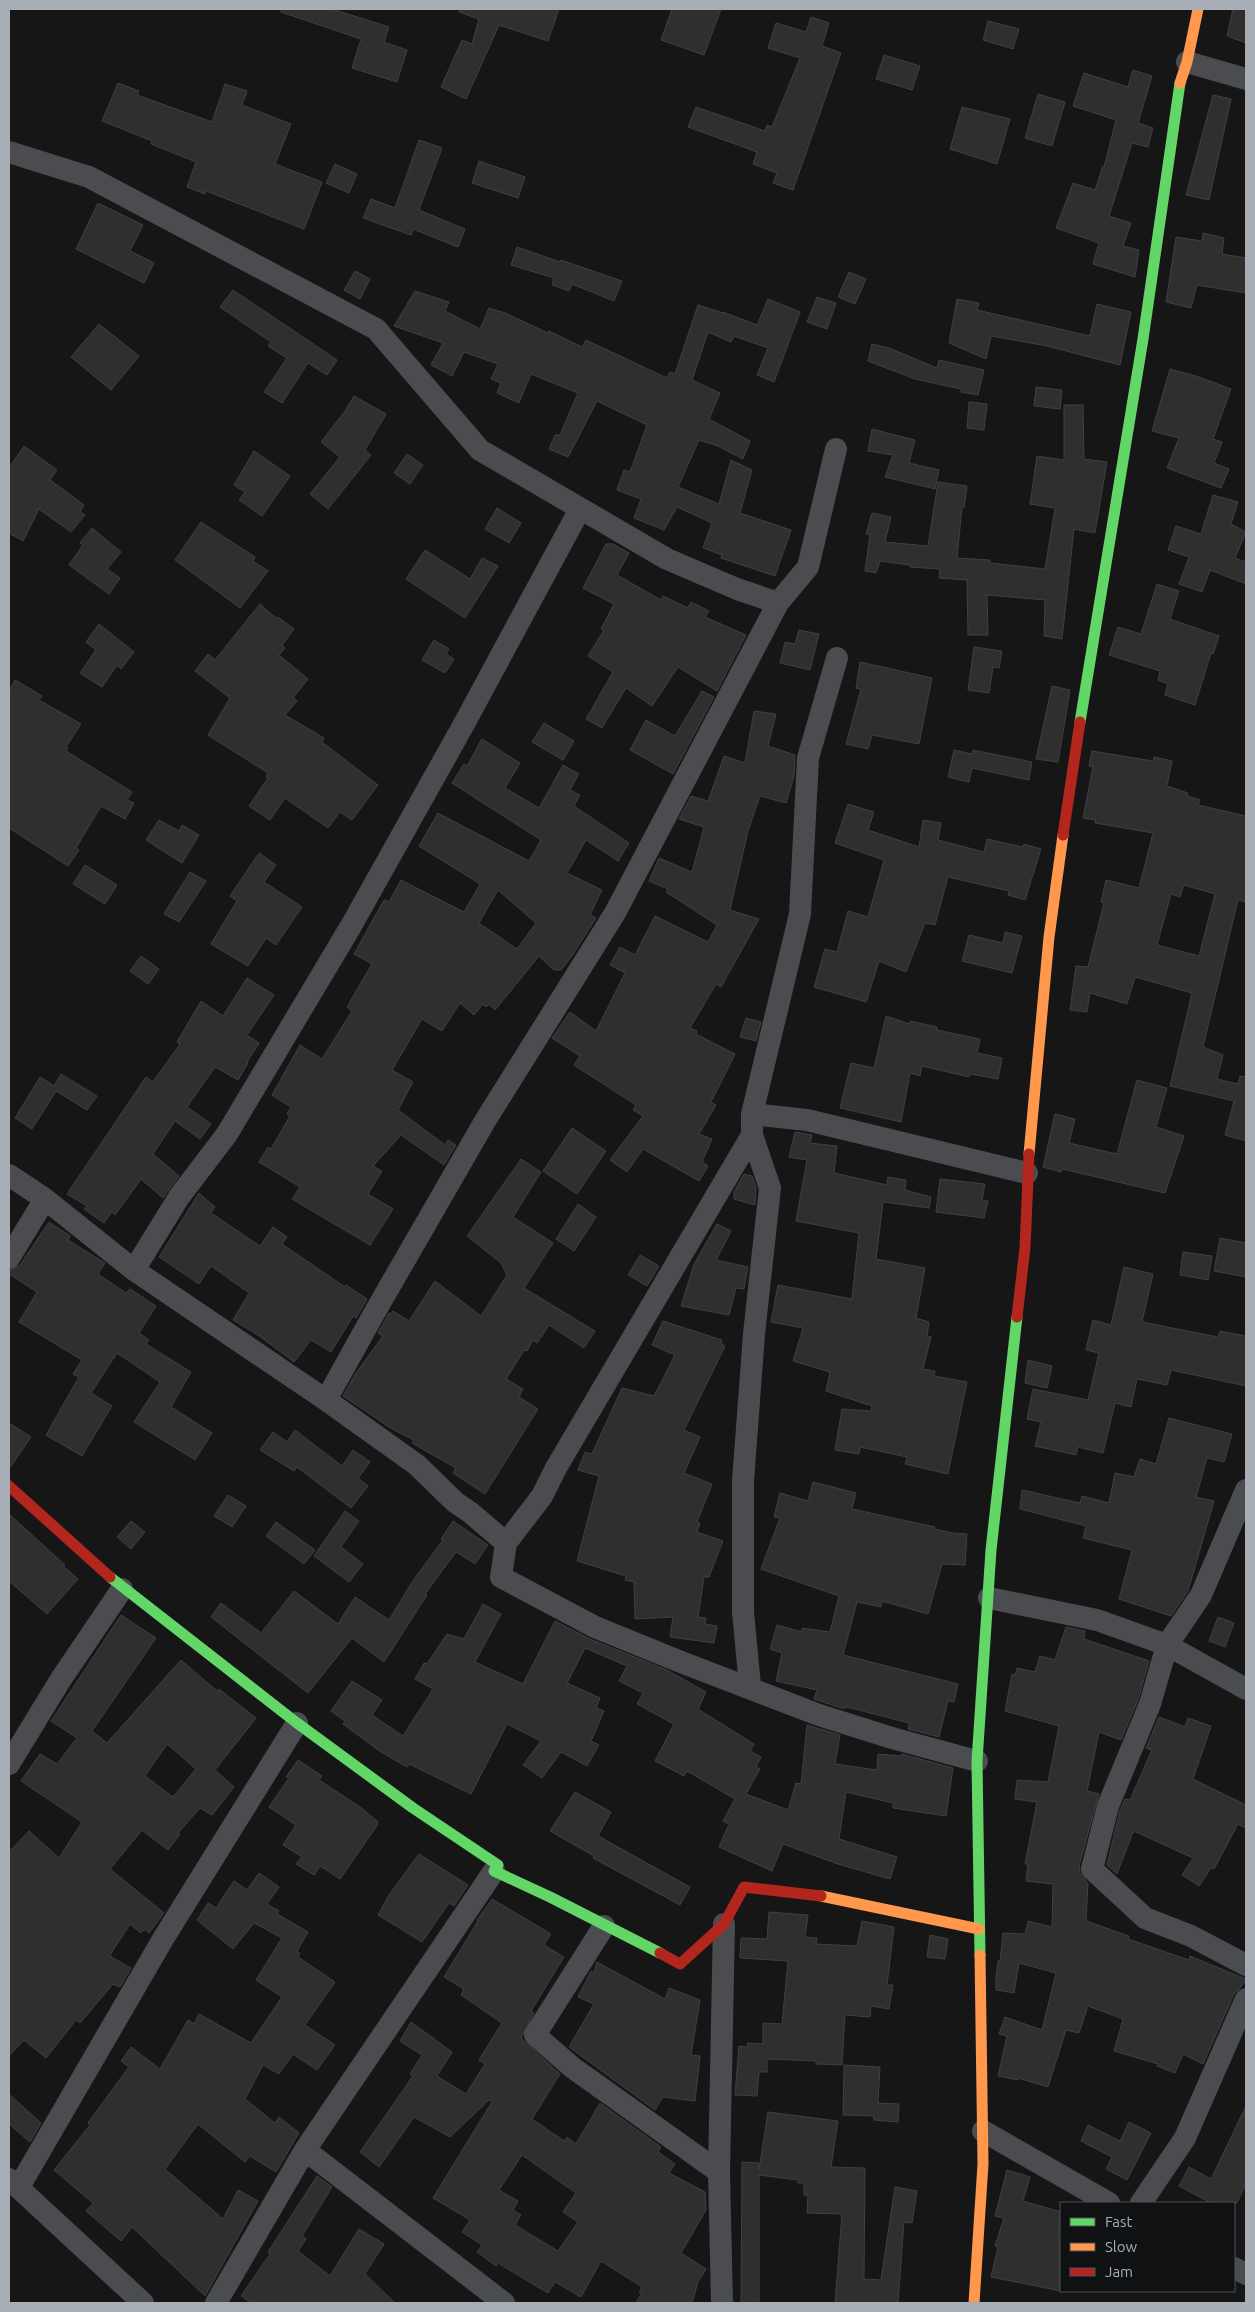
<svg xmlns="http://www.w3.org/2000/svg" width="1255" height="2312" font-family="Ubuntu,sans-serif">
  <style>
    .building { fill: #2f2f30; stroke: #3f4042; fill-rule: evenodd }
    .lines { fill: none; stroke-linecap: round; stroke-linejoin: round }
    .street { stroke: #4b4c4f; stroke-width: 22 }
    .fast { stroke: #63d668; stroke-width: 11 }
    .slow { stroke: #ff974d; stroke-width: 11 }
    .jam { stroke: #b3261e; stroke-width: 11 }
  </style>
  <rect width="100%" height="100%" fill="#161616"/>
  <path class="building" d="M281,9h51l57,18 -5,15 23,8 -10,32 -45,-14 9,-29 -80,-27z
    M460,9h99l-11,32 -49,-16 -33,74 -25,-12 21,-47 10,4 7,-25 -20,-7z
    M672,9h49l-17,46 -43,-15z
    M1233,9h13v34l-19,-7z
    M811,17l18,6 -7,23 19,7 -48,137 -20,-7 4,-10 -24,-9 4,-12 -69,-25 8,-20 69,24 2,-6 5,2 28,-69 -32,-10 8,-25 30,9z
    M988,21l31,8 -6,20 -30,-9z
    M884,55l36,11 -8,24 -36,-11z
    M1133,70l19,6 -14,47 15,5 -5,19 -16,-4 -23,73 22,7 -8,23 16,4 -4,27 -42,-13 6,-21 -43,-15 17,-45 22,7 8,-24 1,1 12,-47 -43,-14 11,-33 44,14z
    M118,83l21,8 -2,4 75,27 13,-38 22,7 -5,14 49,19 -16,40 47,18 -18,47 -98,-38 -1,3 -18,-7 9,-25 -45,-18 1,-3 -50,-20z
    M1038,94l27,8 -13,44 -27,-8z
    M1213,95l18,4 -22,101 -23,-5z
    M962,107l48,12 -13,45 -47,-15z
    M419,140l23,8 -23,62 46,19 -7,18 -45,-18 -2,6 -48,-17 8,-19 24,9z
    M479,161l46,16 -7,21 -46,-15z
    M335,164l22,10 -8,19 -23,-10z
    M98,203l45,22 -13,26 24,12 -10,20 -68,-34z
    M1203,233l21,5 -2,16 24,4v35l-49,-8 -6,23 -25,-6 10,-65 26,4z
    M517,247l43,15 1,-2 61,21 -8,20 -42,-17 -3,7 -17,-6 2,-7 -43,-13z
    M355,271l15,8 -10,20 -16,-9z
    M849,272l17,7 -11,25 -17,-7z
    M233,290l104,70 -10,15 -19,-12 -26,40 -18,-11 23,-34 -19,-12 3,-4 -51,-35z
    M415,291l34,11 -4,9 35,18 9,-21 16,5 43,20 1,-2 33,16 4,-7 81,38 3,-6 5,2 23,-69 25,8v-1l34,13 11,-26 32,13 -26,70 -17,-7 11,-27 -34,-12 -3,6 -23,-10 -16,48 28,13 -11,26 41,22 -7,18 -25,-13 -19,-6 -21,47 41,17 12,-44 21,10 -12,43 51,17 -16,46 -54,-18 1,-3 -19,-7 9,-25 -35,-16 -13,23 -30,-12 7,-19 -24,-9 7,-20 6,2 17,-47 -50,-24 -29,56 -19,-8 6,-14h5l18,-42 -47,-19 -12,29 -22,-10 4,-10 -10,-4 7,-15 -34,-12 -12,24 -21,-11 12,-22 -49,-17z
    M817,297l19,6 -9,26 -20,-7z
    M957,299l22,4 -2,7 113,26 7,-32 34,8 -11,53 -73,-19 -56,-10 -5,23 -37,-16z
    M99,324l40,32 -28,34 -40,-33z
    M872,344l17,4 48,20 2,-8 45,10 -6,25 -17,-3v-3l-46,-10 -47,-18z
    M1170,369l29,8 32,12 -18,50 9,3 -8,21 15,6 -8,19 -54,-20 12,-30 -27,-7z
    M1036,387l26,3 -2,19 -26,-3z
    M354,396l32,18 -21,36 6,5 -43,54 -18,-15 30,-37 -19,-15 24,-31z
    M969,402l18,2 -3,26 -17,-2z
    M1064,405h19l1,54 23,3 -12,71 -21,-4 -12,110 -18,-3 1,-36 -58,-5 1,40h-20l-1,-55 -28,-2 1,-9 -30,-2v-2l-30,-4 -4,12 -11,-2 5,-36 -4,-1 6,-21 19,4 -6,25 43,4 10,-64 29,4 -3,22 -2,-1 -5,51 33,2v3l55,6 10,-61 -25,-4 7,-48 27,4z
    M872,429l43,11 -6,23 30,7 -4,19 -50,-12 8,-22 -25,-4z
    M24,446l33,24 -7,10 34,25 -4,7 5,3 -14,17 -32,-23 -16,32 -14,-8v-65z
    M254,451l36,25 -28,40 -23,-16 6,-8 -11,-7z
    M407,454l16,11 -13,19 -16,-11z
    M1213,495l25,7 -7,22 15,8 -11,26 11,4v22l-36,-14 -8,22 -23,-8 10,-27 -21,-7 8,-24 25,8z
    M497,508l24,15 -12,20 -24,-14z
    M201,522l54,35 -2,4 15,10 -28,37 -65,-48z
    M92,528l29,24 -14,17 13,9 -11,16 -40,-29 14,-20 -3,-2z
    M606,544h7l16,9 -12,22 44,25 2,-4 25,12 3,-6 18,9 -4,6 41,18 -29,56 -39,-24 -26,39 -26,-18 -24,40 -16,-9 27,-47 -25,-16 16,-26 -3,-1 13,-25 -31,-16z
    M425,550l45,29 12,-21 16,8 -33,52 -59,-39z
    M1157,584l22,7 -9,28 49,17 -6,18 -2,-1 -16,52 -30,-10 3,-11 -10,-4 2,-9 -51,-16 9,-28 23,7z
    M260,604l17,15 1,-2 16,12 -12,16 3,3 -6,7 29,24 -15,19 4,3 -12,14 39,23 -2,4 56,43 -26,35 -12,-8 -12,16 -43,-30 -15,22 -21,-14 19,-28 -2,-1 2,-4 -60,-38 22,-37 -35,-27 13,-17 7,6z
    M99,624l35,28 -13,17 -4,-4 -15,22 -22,-14 16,-23 -10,-8z
    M799,630l20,4 -9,36 -30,-7 5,-21 10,2z
    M434,640l15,9 -3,5 8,5 -9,14 -23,-13z
    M974,647l28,4 -3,17 -6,-1 -4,26 -21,-3z
    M860,662l72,16 -13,66 -47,-9 -4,14 -22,-5 15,-55 -5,-1z
    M15,680l27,16 -3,4 42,24 -15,23 2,1 -2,3 66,41 -5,8 7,3 -9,16 -24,-13 -25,42 3,2 -11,16 -59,-38v-137z
    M1052,686l18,4 -12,72 -22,-3z
    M702,691l12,6 -41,77 -43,-24 16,-30 29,16z
    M754,711l22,3 -8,32 27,9 -1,21 -8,27 -26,-7 -12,35 -18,79 29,9 -38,68 -5,-3 -26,44 7,3 -1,3 39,20 -24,48 5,3 -17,29 13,5 -10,23 6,4 -9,15 -56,-32 -16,23 -17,-12 33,-44 -10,-6 3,-5 -62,-40 6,-9 -28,-18 18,-26 26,19 29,-58 -15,-8 10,-18 15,8 20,-39 53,26 9,-17 -51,-33 2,-3 -19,-8 10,-23 33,14 12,-45 -25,-8 12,-23 17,5 16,-45 21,7z
    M544,723l30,18 -11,19 -31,-18z
    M482,739l38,24 -15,25 34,20 24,-43 16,9 -9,16 10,5 -6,11 55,37 -11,18 -32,-21 -19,33 35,17 -12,25 6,3 -24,38 -11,14h-7l-15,-14 -44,54 -6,-6 -3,3 -3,-3 -9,11 -14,-12 -18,28 -20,-12 -30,51 21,12 -15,28 47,35 3,-5 8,5 -12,20 -43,-30 -28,31 9,5 -14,23 25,15 -23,36 -78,-46 8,-12 -41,-25 9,-15 3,2 19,-33 -3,-2 4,-7 -19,-12 28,-50 22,14 30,-48 -5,-4 25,-43 -18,-10 30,-54 5,2 12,-22 63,32 16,-28 -61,-38 19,-33 91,48 12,-21 -89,-57 12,-19 3,2zM498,890l38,33 -19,26 -38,-26z
    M954,750l18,4 1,-4 59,12 -3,18 -57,-12 -3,14 -21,-5z
    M1092,751l61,10 1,-4 18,4 -5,25 21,7 -1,3 13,4 -2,5 48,11v86l-8,-2 -35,147 20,8 -6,24 21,5 2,-8 6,1v64l-21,-6 9,-34 -64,-15 22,-93 -57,-16 -8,27 -37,-11 -3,19 -17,-2 6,-44 12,1 16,-64 -3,-1 5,-22 33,8 14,-55 -58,-10 1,-3 -13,-2 10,-51 -4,-1zM1184,885l31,9 -16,62 -42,-11 14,-51 9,3z
    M848,804l26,8 -6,18 51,17 4,-27 18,3 -3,17 46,12 3,-13 36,8 1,-3 17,5 -16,51 -17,-5 1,-4 -61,-14 -13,48 -10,-2 -19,49 -27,-11 -13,41 -52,-15 11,-38 12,3 11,-41 20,6 16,-57 -49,-17z
    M159,820l20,11 3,-6 17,10 -17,28 -36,-23z
    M259,853l17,12 -12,17 38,25 -26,38 -10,-7 -18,28 -37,-22 26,-43 -7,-5z
    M85,865l32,20 -12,19 -32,-20z
    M190,872l16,9 -27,41 -15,-8z
    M1005,932l17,4 -10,37 -50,-12 7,-26 34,8z
    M141,956l18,13 -11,15 -18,-13z
    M247,978l27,17 -27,40 12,8 -12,19 1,1 -10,17 -23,-13 -28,40 24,17 -11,15 -25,-18 -22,33 26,22 -16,22 -22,-19 -26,36 -3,-3 -8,11 -20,-14 3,-3 -20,-12 79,-117 7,5 27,-38 -3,-2 24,-41 22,15z
    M886,1016l24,8v-3l27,6v3l43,9 -3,14 25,5 -4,21 -28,-5 -1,3 -47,-11 -2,10 -10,-3 -9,49 -61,-14 11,-45 23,5z
    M746,1018l15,4 -5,19 -16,-4z
    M61,1074l36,22 -10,14 -31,-19 -24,38 -17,-11 25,-41 14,9z
    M1137,1080l30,8 -11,39 28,9 -19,57 -103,-24 -1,3 -18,-5 12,-53 20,5 -6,24 48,11z
    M572,1128l34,23 -29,43 -34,-23z
    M795,1132l17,3 -2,8 27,3 -3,27 53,12 1,-8 18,3 -1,10 26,7 -2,11 -46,-6 -7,57 49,9 -9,50 13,4 -2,14 4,1 -8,32 12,2 -1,5 33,6 -19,92 -43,-10 2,-7 -47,-10 -1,7 -24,-4 7,-41 29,2 1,-5 -46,-15 4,-19 -37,-11 10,-33 -32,-6 7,-37 74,14 7,-66 -63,-12 11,-61 -18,-3z
    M521,1159l20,13 -28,45 40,26 -29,45 71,43 -11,17 -35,-23 -12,18 -4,-3 -6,11 -3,-1 -18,29 17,10 -4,8 19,12 -53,85 -32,-21 3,-5 -44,-25 2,-3 -22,-11 -49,-33 13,-23 27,-37 -5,-3 11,-20 2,1 2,-3 16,10 26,-40 46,35 26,-41 -6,-12 -34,-27z
    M744,1174l8,2 4,11 -1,18 -21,-6v-7z
    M940,1179l45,5 -3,16 6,1 -4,17 -48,-6z
    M199,1193l16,14 -4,6 49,33 13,-19 14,10 -5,7 63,43 1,-2 21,14 -11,19 -3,-2 -22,36 -20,-12 -17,22 -36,-27 -25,-15 16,-27 -38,-27 -12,18 -40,-27z
    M578,1204l18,13 -22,34 -18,-12z
    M49,1222l21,14 -2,4 37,23 -7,11 28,19 4,-4 26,17 -17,27 10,7 -3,4 45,28 -20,35 41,26 -17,27 -61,-38 26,-40 -43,-29 -26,40 21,13 -30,50 -36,-21 33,-58 -6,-3 9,-14 -63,-38 18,-30 -28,-18v-3l11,-6z
    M717,1224l14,7 -15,29 32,7 -4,22 -8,-1 -7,27 -48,-9 13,-42z
    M1220,1238l26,5v34l-32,-6z
    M1183,1252l29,4 -4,24 -28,-5z
    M640,1255l19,11 -12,20 -19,-11z
    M1124,1267l29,7 -11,48 76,15 2,-6 26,5v50l-75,-16 -4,15 -30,-6 -6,28 -16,-4 -12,50 -25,-6 -2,8 -41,-9 6,-24 -14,-3 6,-30 55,11 11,-47 -13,-3 7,-30 18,5z
    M663,1321l59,19 -1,4 4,2 -41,84 16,7 -16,36 28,11 -15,38 3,1 -3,9 26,9 -14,36h-5l-6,40 8,1 -1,6 12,2 -3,17 -44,-6 3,-20 -38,2 -1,-37 -9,-2 1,-4 -49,-15 22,-85 -21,-6 7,-18 7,2 30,-66 32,8 21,-41 -23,-10z
    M1028,1360l24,6 -5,22 -22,-5z
    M1169,1418l63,16 -8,28 -17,-4 -11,39 18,4 -26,90 -17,25 -52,-17 13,-49 -49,-12 3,-12 -66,-17 2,-19 58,13 2,-7 27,7 6,-30 19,4 6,-18 16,5z
    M9,1423l22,14 -22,32z
    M295,1430l47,36 11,-16 17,12 -12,16 10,8 -17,22 -54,-41 -3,4 -34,-21 13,-18 14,10z
    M813,1482l43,11 -4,16 83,18 -1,2 19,4 14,1 -2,31 -23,-1 -14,50 -46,-13 -1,6 -24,-5 -14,53 115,29 -4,18 -6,-1 -9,36 -31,-8 1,-6 -54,-14 -10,-2 -1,2 -30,-10 3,-9 -41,-9 6,-28 -12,-4 7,-24 25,7v-4l28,4 9,-36 -78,-27 19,-51 -6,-1 6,-24 28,8z
    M228,1495l18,11 -14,21 -18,-11z
    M345,1511l14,10 -18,26 22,17 -14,18 -35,-26z
    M9,1514l56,51 -2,1 15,13 -31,35 -38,-33z
    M131,1521l14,11 -14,17 -14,-12z
    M453,1521l35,24 -13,19 -19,-12 -31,42 2,1 -43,67 -32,-24 -44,55 -97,-76 10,-14 40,30 33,-42 44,33 17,-27 34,23 23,-38 31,-42 -2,-1z
    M276,1522l39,28 -11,14 -38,-28z
    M483,1604l18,10 -26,48 48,22 32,-63 35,18 77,31 39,22 -8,17 56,35 -4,7 11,6 -5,10 4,2 -14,25 42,16 8,-27 5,1 6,-59 33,10 -5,29 42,6 1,-16 23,2 1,-2 51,14 -7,48 -53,-8v-5l-47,-11 -7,47 58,18 -7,22 -52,-15 -55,-20 -11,27 -53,-24 10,-23 -6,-3 12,-22 -48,-28 -3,5 -29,-15 19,-37 -37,-20 6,-11 -24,-12 8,-15 -42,-18 -18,35 33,15 -4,10 8,3 -13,30 8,4 -12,21 -26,-14 -19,26 -19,-13 18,-24 -34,-17 -36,70 -62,-30 -2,3 -26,-15 -38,-28 2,-3 -14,-10 21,-30 30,19 -10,15 31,21 30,-47 -18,-10 9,-16 3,1 20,-30 17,5z
    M121,1615l35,23 -64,93 15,12 74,-83 36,31 2,-2 37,29 -41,52 19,17 -22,28 -12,-7 -22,25 2,1 -12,16 -26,-20 -32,39 54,44 -15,20 -4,-4 -4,4 -11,-9 -20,31 1,2 20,11 -11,19 -7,-3 -33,39 -4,-3 -30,38 -22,-18 -15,16v-204l20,-21 30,27 23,-36 -61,-41 19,-27 17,10 20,-26 -26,-17zM167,1744l29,25 -23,28 -28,-21z
    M1218,1617l16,6 -9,24 -16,-6z
    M1066,1627l19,4 -1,8 65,22 -11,39 -17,40 -22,-8 -12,59 12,3 -20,72 1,7 8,10 -2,38 43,15 -1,3 61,21 1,-4 56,23 -5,8 -7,7 -31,70 -20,-10 -8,19 -18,-7 1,-2 -44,-13 9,-32 -35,-13 -9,27 -13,-3 -18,57 -30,-9v2l-20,-4 9,-40 -8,-2 6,-17 37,13 14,-57 -37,-10 -5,30 -18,-3v-13l2,-16h2l3,-28 22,1 3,-13 24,6 1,-43 -27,-3 2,-17h-3l12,-62 -22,-3 2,-19 31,2 11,-56 -54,-15 7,-37 3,1 2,-7 18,4 5,-16 15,4z
    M1159,1717l26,10 3,-9 23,8 -18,53 53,26v23l-8,-4 -24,45 -3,-1 -12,18 -17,-11 11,-17 -57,-26h-3l-16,42 -10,-9 13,-55 5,-11 5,1 22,-50 -6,-2z
    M298,1760l24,16 -3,4 41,27 17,14 1,3 -38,55 -20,-13 -6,9 -18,-11 6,-7 -19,-12 13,-20 -27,-18 20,-29 -3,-1z
    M575,1792l36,20 -13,24 92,51 -10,18 -87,-47 1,-2 -44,-25z
    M419,1854l49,31 -14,21 -5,-3 -27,39 -44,-27 11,-20z
    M259,1873l20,14 -12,17 12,7 -2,3 31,18 -11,19 3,2 -2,4 37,25 -30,43 30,20 -18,25 -24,-16 -14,20 -16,-9 -18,34 30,24 4,-6 20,16 -23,39 -26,-16 -5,6 -47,-38 -33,45 58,50 15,-29 20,11 -53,95 -73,-69 -11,14 -35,-30 7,-8 -39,-33 36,-45 -2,-2 41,-56 -8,-6 10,-14 29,22 28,-49 6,4 5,-10 52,29 31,-46 -26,-17 26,-42 -28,-15 -21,26 -36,-29 11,-17 8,5 18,-27 13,9z
    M492,1899l59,35 -7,11 20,12 -33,54 3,2 -13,25 39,36 -28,45 32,22 3,-4 9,7 24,-41 61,44 -3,5 17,12 -6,9 36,19 1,18 -25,43 25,16 -8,13 -6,21h-56l6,-10 -3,-1 3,-5 -41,-26 -20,36 -26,-15 -7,11 -50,-30 -2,3 -19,-14 5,-7 -20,-13 8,-12 -37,-22 59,-96 -3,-2 -39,37 -36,-20 -35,50 -19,-15 53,-76 -3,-2 12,-19 -22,-14 11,-19 41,30 -15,24 29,18 19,-30 -6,-4 23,-37 -41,-28 3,-6 -20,-12 34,-56 -1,-1zM522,2155l54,38 -13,19 15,10 -20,29 -43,-26 6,-10 -8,-5 5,-9 -19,-11z
    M769,1912l39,3 -3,22 12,1 -1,6 41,2 5,-25 32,6 -7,58h6l-4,24 -18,-3 -1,11 -25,-2 -3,50 -26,-1v-3l-49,-2v13h-8l-2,24 -22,-1 4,-49 8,1 1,-4 15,1v-21l19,1 6,-63 -48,-3 1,-20 26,1z
    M930,1935l18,4 -3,20 -18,-2z
    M597,1962l68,37 4,-11 31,12 -9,55 9,1 -5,45 -32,-4 -8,13 -86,-63 25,-43 -16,-7 13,-26 3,2z
    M844,2065l36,2 -2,36 21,1 -1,18 -24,-2v-4l-31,-1z
    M9,2094l32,29 -11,19 -21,-18z
    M1246,2106v77l-9,20h-26l-32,-17 10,-19 22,12z
    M768,2112l70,9 -7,46 34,1 -1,111 17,1 14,-93 22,4 -5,32 -8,-1 -6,81h-63l7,-89 -35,-1 1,-18h-4v-12h-6v-3l-39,-5v128h-18l1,-141 17,1v7z
    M1129,2122l22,11 -24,47 -21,-11 6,-12 -31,-16 7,-16 32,16z
    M1007,2170l23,7 -7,24 38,11 -3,24h3v55l-70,-14 7,-30 -3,-1 9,-28 -9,-2z
    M317,2176l15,11 -30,49 4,3 -8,12 32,25 29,-47 25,15 -19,30 30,29h-144l-10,-7 29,-42 -2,-2z"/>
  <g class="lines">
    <path class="street" d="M1187,62l59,17
      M9,152l80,25 287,152 104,121 187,109 70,30 41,14 30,-36 28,-118
      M752,1114l55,6 220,53
      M9,1175l36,24 89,71 192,130 91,65 38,37 16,11 35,30 -5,34 94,50 86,35 138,53 73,23 85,23
      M9,1258l36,-59
      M134,1270l45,-73 48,-63 124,-208 113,-202 116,-215
      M326,1400l50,-90 109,-189 130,-208 163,-310
      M1246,1490l-45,105 -34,50 -17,59 -42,102 -16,63 53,49 46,18 55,29
      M506,1543l36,-47 14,-28 196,-333
      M989,1598l108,22 70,25 79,44
      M750,1686l-7,-74v-131l11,-147 16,-146 -18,-53v-21l48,-200 8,-156 29,-100
      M9,1764l52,-85 61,-90
      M604,1926l-69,109 38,33 146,104
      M983,2131l126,72
      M305,2150l199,153
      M9,2179l134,124
      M19,2187l144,-248 134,-216
      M1141,2203l44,-65 61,-139
      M1234,2268l12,6
      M216,2303l89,-153 189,-279
      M722,2303l-3,-131 5,-248"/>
    <path class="fast" d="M1080,722l63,-383 37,-256
      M110,1577l187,146 116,85 85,57 -4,6 56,26 110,56
      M980,1955l-3,-194 14,-211 26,-233"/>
    <path class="slow" d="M1180,83l7,-21 11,-53
      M1029,1154l20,-217 14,-102
      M821,1896l158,33
      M974,2303l9,-139 -3,-209"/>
    <path class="jam" d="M1063,835l17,-113
      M1017,1317l8,-69 4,-94
      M9,1486l101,91
      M660,1953l20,11 44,-40 20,-37 77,9"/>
  </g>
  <rect width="1255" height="2312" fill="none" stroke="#a8aeb6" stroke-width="20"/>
  <rect x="1060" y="2202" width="175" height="90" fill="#101112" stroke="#4d5054"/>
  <rect x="1070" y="2218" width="25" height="8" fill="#63d668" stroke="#4d5054"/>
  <text x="1105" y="2227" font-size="15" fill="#a8aeb6">Fast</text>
  <rect x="1070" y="2243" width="25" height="8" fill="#ff974d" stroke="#4d5054"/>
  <text x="1105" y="2252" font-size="15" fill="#a8aeb6">Slow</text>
  <rect x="1070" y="2268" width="25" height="8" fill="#b3261e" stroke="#4d5054"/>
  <text x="1105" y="2277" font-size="15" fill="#a8aeb6">Jam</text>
</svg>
